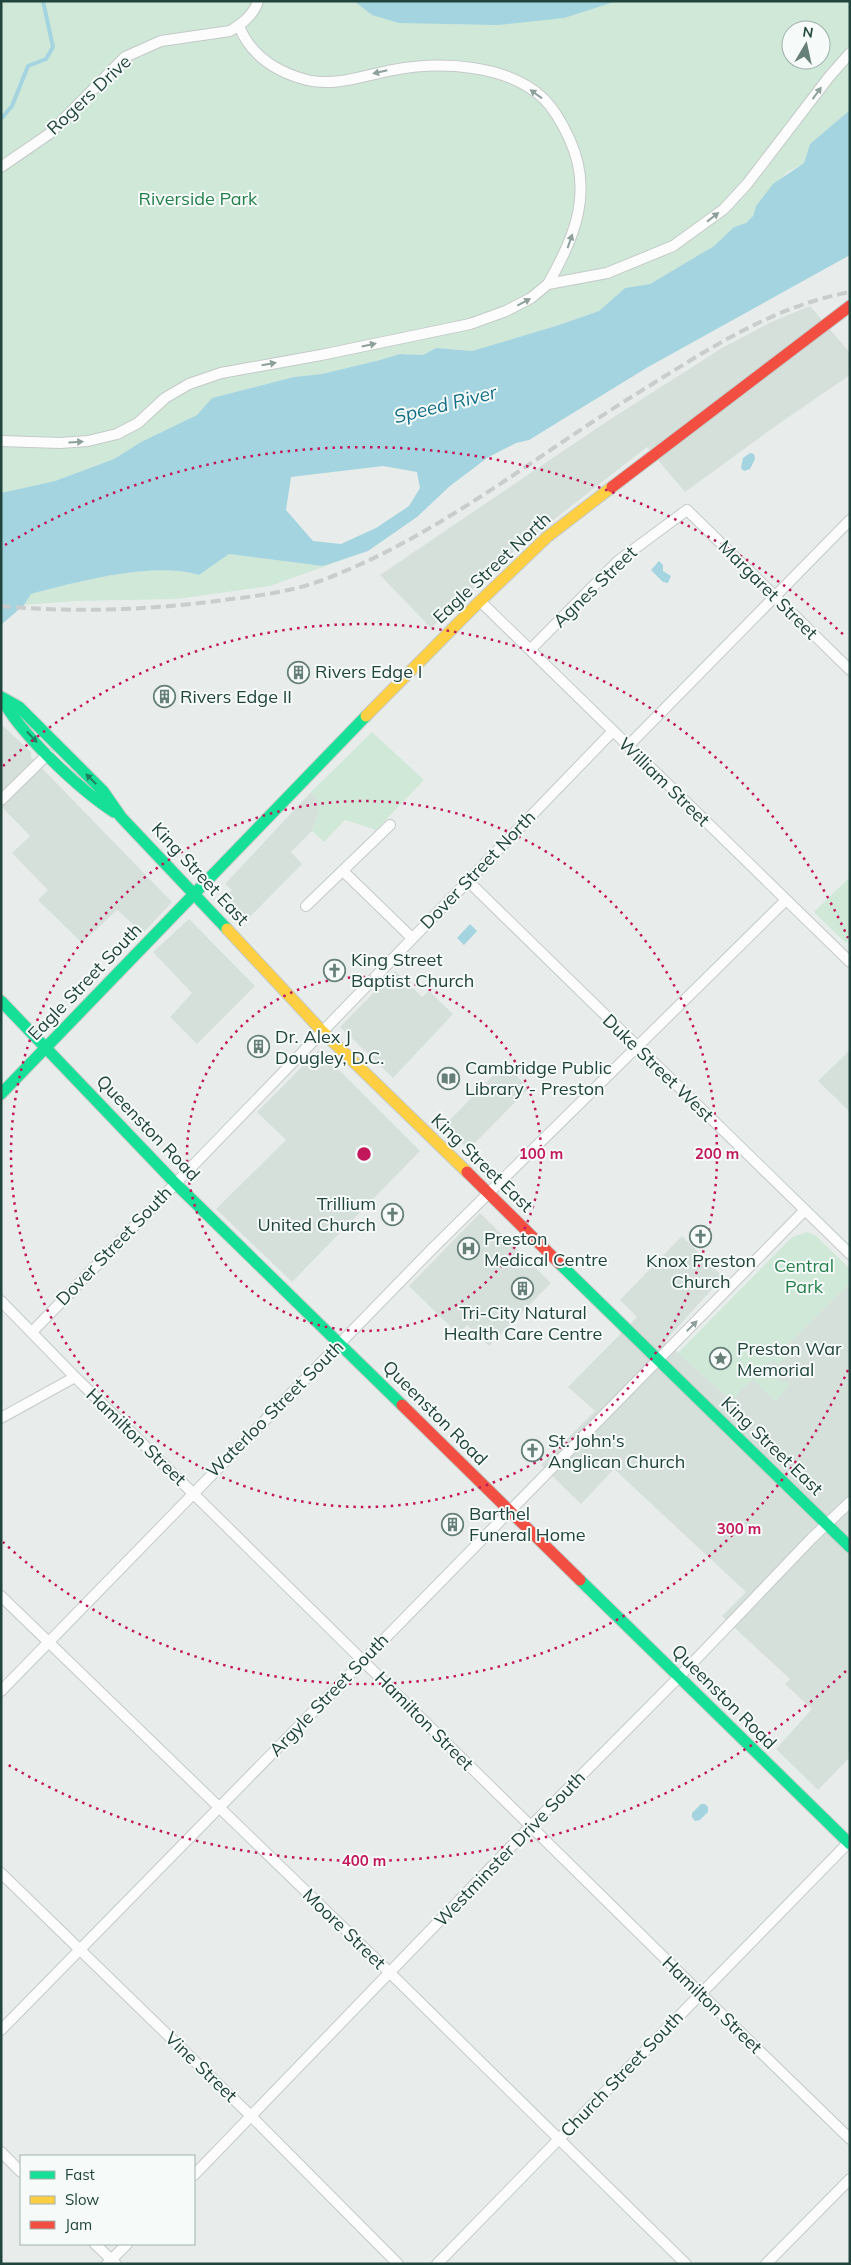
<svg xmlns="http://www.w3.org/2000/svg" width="851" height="2265" font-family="Mulish,sans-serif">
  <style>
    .built { fill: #d5e0db }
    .green { fill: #cfe8d8; fill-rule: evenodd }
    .water { fill: #a4d4df; fill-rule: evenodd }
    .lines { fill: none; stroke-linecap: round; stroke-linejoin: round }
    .stream { stroke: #a4d4df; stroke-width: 4 }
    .street-casing { stroke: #c4cac8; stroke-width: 12 }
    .fast-casing { stroke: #c3cbc8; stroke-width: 13 }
    .slow-casing { stroke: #c3cbc8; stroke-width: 13 }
    .jam-casing { stroke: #c3cbc8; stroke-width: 13 }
    .street { stroke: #fcfcfc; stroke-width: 10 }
    .fast { stroke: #16e098; stroke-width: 11 }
    .slow { stroke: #ffcf43; stroke-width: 11 }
    .jam { stroke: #f24e42; stroke-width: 11 }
    .rail { stroke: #c9cdcc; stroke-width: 4; stroke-dasharray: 10 5; stroke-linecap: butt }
    .oneway { fill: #8ea09c }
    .oneway2 { fill: #1d8261 }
    .ring { fill: none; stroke: #c2185b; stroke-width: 2.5; stroke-dasharray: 2.5 5 }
    .labels { text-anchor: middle; stroke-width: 4; stroke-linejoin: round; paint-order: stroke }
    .street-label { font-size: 18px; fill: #21443c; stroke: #f6fbf9 }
    .park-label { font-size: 18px; fill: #26804d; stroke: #f6fbf9 }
    .poi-label { font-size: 18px; fill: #21443c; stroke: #f6fbf9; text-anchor: start }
    .water-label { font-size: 19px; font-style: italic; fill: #136f88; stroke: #f6fbf9 }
    .centre { fill: #c2185b; stroke: #f6fbf9; stroke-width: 2.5 }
    .ring-label { font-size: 15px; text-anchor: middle; font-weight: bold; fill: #c2185b; stroke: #f6fbf9; stroke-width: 4; stroke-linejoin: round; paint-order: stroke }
  </style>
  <rect width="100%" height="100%" fill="#e8edeb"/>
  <path class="built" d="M810,306l40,47v22l-70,48 -95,69 -38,-45 -132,103 -84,78 -51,-53 223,-151 119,-76 49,-26z
    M1,724l30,28v5l141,145 -29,31 -26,-23 -35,33 -44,-43 10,-10 -36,-37 18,-17 -29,-30z
    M311,792l8,10 -1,12 -6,17 -21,21 11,12 -56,57 -21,-24 7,-7 -7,-6z
    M189,919l66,67 -58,58 -27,-27 22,-24 -39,-41z
    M395,971l27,26 7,-6 24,23 -60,64 -53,-51z
    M319,1050l101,101 -128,131 -76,-73 70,-69 -29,-28z
    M850,1050v62l-32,-31z
    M504,1064l25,24 -60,61 -26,-22z
    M480,1213l71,70 -62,63 -22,-21 -9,9 -49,-48z
    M682,1236l41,41 -58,64 66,59 119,-117v474l-32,33 -42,-41 36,-40 -27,-25 5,-5 -68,-63 24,-24 -132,-123 -33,35 -40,-39 54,-54 -27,-24 69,-70 -17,-17z"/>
  <path class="green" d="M1,1h849v109l-40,34 -6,19 -18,10 -29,33 -4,10 -7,7 -12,4 -20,19 -64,38 -25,4 -26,23 -40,14 -87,26 -36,-3 -13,7 -23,-1 -20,6 -58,14 -28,3 -82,21 -15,17 -56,27 -27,17 -59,22 -54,12zM791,30h30v30h-30z
    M368,551l-98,35 -93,13 -101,2 -52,4 7,-11c48,-12 120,-33 168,-19l30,-21 94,12z
    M372,732l52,48 -48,50 -31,-10 -21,22 -12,-11 6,-17 1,-12 -8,-10z
    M850,877v62l-4,4 -32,-31z
    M807,1232l9,4 34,33v14l-119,117 -53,-47 114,-116z
    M786,1346l9,10 -2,2 -6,-1 -9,8 -5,-6z
    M771,1362l2,4v9l6,6 8,1 3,3 -15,16 -22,-21z"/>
  <path class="water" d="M354,1h263l-53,17 -66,7 -99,-2 -27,-8z
    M850,110v145l-202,112 -119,73 -13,3 -29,15 -37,28 -33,31 -49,34 -45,15 -94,-12 -30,21c-47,-14 -121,7 -168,19l-7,11 -23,20v-132l54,-12 59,-22 27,-17 56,-27 15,-17 82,-21 28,-3 58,-14 20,-6 23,1 13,-7 36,3 87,-26 40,-14 26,-23 25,-4 64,-38 20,-19 12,-4 7,-7 3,-10 17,-22 31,-21 6,-19zM383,466l34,6 3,16 -11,18 -33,22 -35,16 -28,-3 -27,-31 5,-33z
    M750,453l4,1 1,5 -5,10 -6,2 -3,-3 2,-10z
    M659,561l4,4v6l8,5 -3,7 -5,-1 -12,-12z
    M470,924l7,7 -13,14 -7,-7z
    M701,1804h4l3,3v5l-8,8 -5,1 -3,-4v-4z"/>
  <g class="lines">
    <path class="stream" d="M1,119l11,-13 16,-40 18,-7 7,-12 -10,-46"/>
    <defs>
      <path id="street" d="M239,26c12,30 37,46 68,54 29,7 58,-5 86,-10 47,-9 115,-6 151,29 10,10 19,26 25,39 25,53 6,99 -21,146
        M1,167l48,-33 76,-77 36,-16 69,-10c12,-7 24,-16 28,-30
        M1,441l59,2 28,-2 29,-7 21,-11 27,-25 24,-14 32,-11 100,-18 149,-31 36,-13 25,-13 17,-14 59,-11 66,-27 51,-37 23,-25 82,-107 21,-24
        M480,601l370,361
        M530,650l88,-89 69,-51 163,160
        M628,746l222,-226
        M1,800l47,-46
        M343,871l69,67
        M468,881l382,373
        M306,906l84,-81
        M1,1301l74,76 626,617 149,145
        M32,1332l581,-601
        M1,1418l74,-41
        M1,1596l383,371 302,297
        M1,1691l431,-442 354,-349
        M1,1873l249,242 148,149
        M1,2030l803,-819
        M1,2152l20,20
        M194,2175l337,-349 148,-149 133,-139 38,-36
        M95,2244l21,20
        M107,2264l20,-20
        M437,2264l413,-423
        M766,2264l84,-85"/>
      <path id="fast" d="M1,697c19,37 78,92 113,115
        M3,698l16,9 84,84 18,26 106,112
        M1,1001l174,182 227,222
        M1,1094l365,-378
        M559,1263l291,284
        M580,1580l270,264"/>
      <path id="slow" d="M366,716l108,-109 73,-70 65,-50
        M227,929l95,102 145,141"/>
      <path id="jam" d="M612,487l238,-181
        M467,1172l92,91
        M402,1405l178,175"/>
    </defs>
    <use href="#street" class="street-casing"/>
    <use href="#fast" class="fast-casing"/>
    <use href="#slow" class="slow-casing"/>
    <use href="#jam" class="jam-casing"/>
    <use href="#street" class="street"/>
    <use href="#fast" class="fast"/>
    <use href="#slow" class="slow"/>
    <use href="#jam" class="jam"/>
    <path class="rail" d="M1,606c75,7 150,4 223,-6 32,-4 66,-8 96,-19 114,-42 211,-122 313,-185 68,-42 136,-89 217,-104"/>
  </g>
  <defs><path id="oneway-solid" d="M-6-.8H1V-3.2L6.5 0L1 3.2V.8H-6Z" transform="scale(1.25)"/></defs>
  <g class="oneway">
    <use href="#oneway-solid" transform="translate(380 72) rotate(167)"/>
    <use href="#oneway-solid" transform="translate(817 93) rotate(-54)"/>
    <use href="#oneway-solid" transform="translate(536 94) rotate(-144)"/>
    <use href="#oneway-solid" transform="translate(713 217) rotate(-38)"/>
    <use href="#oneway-solid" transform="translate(570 241) rotate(-71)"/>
    <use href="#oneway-solid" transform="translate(524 302) rotate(-28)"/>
    <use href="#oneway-solid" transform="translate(369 345) rotate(-12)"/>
    <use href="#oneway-solid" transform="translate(269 364) rotate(-10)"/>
    <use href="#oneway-solid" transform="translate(76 442) rotate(-3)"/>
    <use href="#oneway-solid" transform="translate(692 1326) rotate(-45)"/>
  </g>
  <g class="oneway2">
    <use href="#oneway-solid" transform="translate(32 737) rotate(47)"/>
    <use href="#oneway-solid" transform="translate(91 779) rotate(-135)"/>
  </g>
  <g class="ring">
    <circle cx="364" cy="1154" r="177"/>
    <circle cx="364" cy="1154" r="353"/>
    <path d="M848 1370A530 530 0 0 1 3 1542M3 766A530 530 0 0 1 848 938"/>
    <path d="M846 1671A707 707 0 0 1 5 1763M5 545A707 707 0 0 1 846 637"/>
  </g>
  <defs>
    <symbol id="building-ring" viewBox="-11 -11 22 22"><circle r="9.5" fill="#f6fbf9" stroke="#677f79" stroke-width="1.5"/><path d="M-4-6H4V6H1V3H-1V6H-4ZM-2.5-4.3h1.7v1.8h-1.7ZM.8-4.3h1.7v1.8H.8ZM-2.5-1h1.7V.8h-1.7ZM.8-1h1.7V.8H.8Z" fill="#677f79"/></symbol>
    <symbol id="church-ring" viewBox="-11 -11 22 22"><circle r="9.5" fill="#f6fbf9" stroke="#677f79" stroke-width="1.5"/><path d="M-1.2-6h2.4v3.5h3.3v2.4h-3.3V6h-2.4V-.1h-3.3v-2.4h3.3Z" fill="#677f79"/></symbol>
    <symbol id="library-ring" viewBox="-11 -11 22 22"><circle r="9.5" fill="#f6fbf9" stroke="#677f79" stroke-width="1.5"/><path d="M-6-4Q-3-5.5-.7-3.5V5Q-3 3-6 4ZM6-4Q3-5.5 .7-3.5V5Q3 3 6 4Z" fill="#677f79"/></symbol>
    <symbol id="hospital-ring" viewBox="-11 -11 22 22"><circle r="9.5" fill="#f6fbf9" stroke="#677f79" stroke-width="1.5"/><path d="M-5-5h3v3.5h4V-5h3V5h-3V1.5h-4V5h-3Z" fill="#677f79"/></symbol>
    <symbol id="sight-ring" viewBox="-11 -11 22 22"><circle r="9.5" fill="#f6fbf9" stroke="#677f79" stroke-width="1.5"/><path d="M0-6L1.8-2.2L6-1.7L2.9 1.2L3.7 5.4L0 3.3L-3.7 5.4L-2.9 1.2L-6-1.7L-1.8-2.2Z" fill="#677f79"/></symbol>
  </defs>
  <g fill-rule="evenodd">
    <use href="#building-ring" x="286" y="660" width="25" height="25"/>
    <use href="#building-ring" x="152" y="684" width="25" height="25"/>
    <use href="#church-ring" x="322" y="958" width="25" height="25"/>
    <use href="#building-ring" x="246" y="1034" width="25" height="25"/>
    <use href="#library-ring" x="436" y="1066" width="25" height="25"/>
    <use href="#church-ring" x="380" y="1202" width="25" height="25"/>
    <use href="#church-ring" x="688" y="1224" width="25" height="25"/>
    <use href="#hospital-ring" x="456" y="1236" width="25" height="25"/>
    <use href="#building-ring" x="510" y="1276" width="25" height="25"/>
    <use href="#sight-ring" x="708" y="1346" width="25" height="25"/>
    <use href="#church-ring" x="520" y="1438" width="25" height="25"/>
    <use href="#building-ring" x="440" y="1512" width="25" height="25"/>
  </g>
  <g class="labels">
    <g class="street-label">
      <text transform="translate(89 95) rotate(-43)" y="6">Rogers Drive</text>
      <text transform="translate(492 568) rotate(-43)" y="6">Eagle Street North</text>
      <text transform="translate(595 587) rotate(-44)" y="6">Agnes Street</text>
      <text transform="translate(768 590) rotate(45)" y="6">Margaret Street</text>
      <text transform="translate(664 782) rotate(44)" y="6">William Street</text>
      <text transform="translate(478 870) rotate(-46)" y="6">Dover Street North</text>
      <text transform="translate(200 874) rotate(47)" y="6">King Street East</text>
      <text transform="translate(85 982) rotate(-46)" y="6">Eagle Street South</text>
      <text transform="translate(658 1068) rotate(44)" y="6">Duke Street West</text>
      <text transform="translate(148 1128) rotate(46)" y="6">Queenston Road</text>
      <text transform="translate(482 1163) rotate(44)" y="6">King Street East</text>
      <text transform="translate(114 1246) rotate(-46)" y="6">Dover Street South</text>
      <text transform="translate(275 1409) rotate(-45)" y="6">Waterloo Street South</text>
      <text transform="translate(435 1413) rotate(45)" y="6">Queenston Road</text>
      <text transform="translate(136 1437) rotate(44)" y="6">Hamilton Street</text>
      <text transform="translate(772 1446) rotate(44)" y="6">King Street East</text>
      <text transform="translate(329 1695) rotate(-46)" y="6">Argyle Street South</text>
      <text transform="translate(724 1697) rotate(45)" y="6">Queenston Road</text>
      <text transform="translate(424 1721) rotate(45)" y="6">Hamilton Street</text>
      <text transform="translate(510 1849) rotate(-46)" y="6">Westminster Drive South</text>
      <text transform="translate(344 1929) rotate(44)" y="6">Moore Street</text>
      <text transform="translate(712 2005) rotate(44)" y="6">Hamilton Street</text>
      <text transform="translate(201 2067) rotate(44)" y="6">Vine Street</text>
      <text transform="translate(622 2074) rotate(-46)" y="6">Church Street South</text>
    </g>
    <g class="park-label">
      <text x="198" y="205">Riverside Park</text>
      <text x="804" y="1272">Central<tspan x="804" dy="21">Park</tspan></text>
    </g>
    <g class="poi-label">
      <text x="315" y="678">Rivers Edge I</text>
      <text x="180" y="703">Rivers Edge II</text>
      <text x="351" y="966">King Street<tspan x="351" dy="21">Baptist Church</tspan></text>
      <text x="275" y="1043">Dr. Alex J<tspan x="275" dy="21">Dougley, D.C.</tspan></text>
      <text x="465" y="1074">Cambridge Public<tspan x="465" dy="21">Library - Preston</tspan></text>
      <text x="376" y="1210" text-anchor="end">Trillium<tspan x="376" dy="21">United Church</tspan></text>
      <text x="484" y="1245">Preston<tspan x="484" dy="21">Medical Centre</tspan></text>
      <text x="701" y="1267" text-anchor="middle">Knox Preston<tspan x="701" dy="21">Church</tspan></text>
      <text x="523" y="1319" text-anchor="middle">Tri-City Natural<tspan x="523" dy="21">Health Care Centre</tspan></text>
      <text x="737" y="1355">Preston War<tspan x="737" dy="21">Memorial</tspan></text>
      <text x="548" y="1447">St. John's<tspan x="548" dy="21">Anglican Church</tspan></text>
      <text x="469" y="1520">Barthel<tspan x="469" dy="21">Funeral Home</tspan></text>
    </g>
    <g class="water-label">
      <text transform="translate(445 404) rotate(-14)" y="7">Speed River</text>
    </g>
  </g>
  <circle cx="364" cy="1154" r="8" class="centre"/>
  <g class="ring-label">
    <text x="541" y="1159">100 m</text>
    <text x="717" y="1159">200 m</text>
    <text x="739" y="1534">300 m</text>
    <text x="364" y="1866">400 m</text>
  </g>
  <rect width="851" height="2265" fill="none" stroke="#21443c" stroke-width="5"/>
  <rect x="20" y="2155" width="175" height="90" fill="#f6fbf9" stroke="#a1b2ad"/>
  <rect x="30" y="2171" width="25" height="8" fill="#16e098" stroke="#a1b2ad"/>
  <text x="65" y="2180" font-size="15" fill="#21443c">Fast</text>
  <rect x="30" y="2196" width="25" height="8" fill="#ffcf43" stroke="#a1b2ad"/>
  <text x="65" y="2205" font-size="15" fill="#21443c">Slow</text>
  <rect x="30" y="2221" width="25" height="8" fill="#f24e42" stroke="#a1b2ad"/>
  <text x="65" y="2230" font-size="15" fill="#21443c">Jam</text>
  <g transform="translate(806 45) rotate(9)"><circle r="24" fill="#f6fbf9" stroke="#a1b2ad"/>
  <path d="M0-4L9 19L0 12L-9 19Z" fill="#677f79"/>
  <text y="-8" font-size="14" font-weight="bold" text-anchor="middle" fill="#21443c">N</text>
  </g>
</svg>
